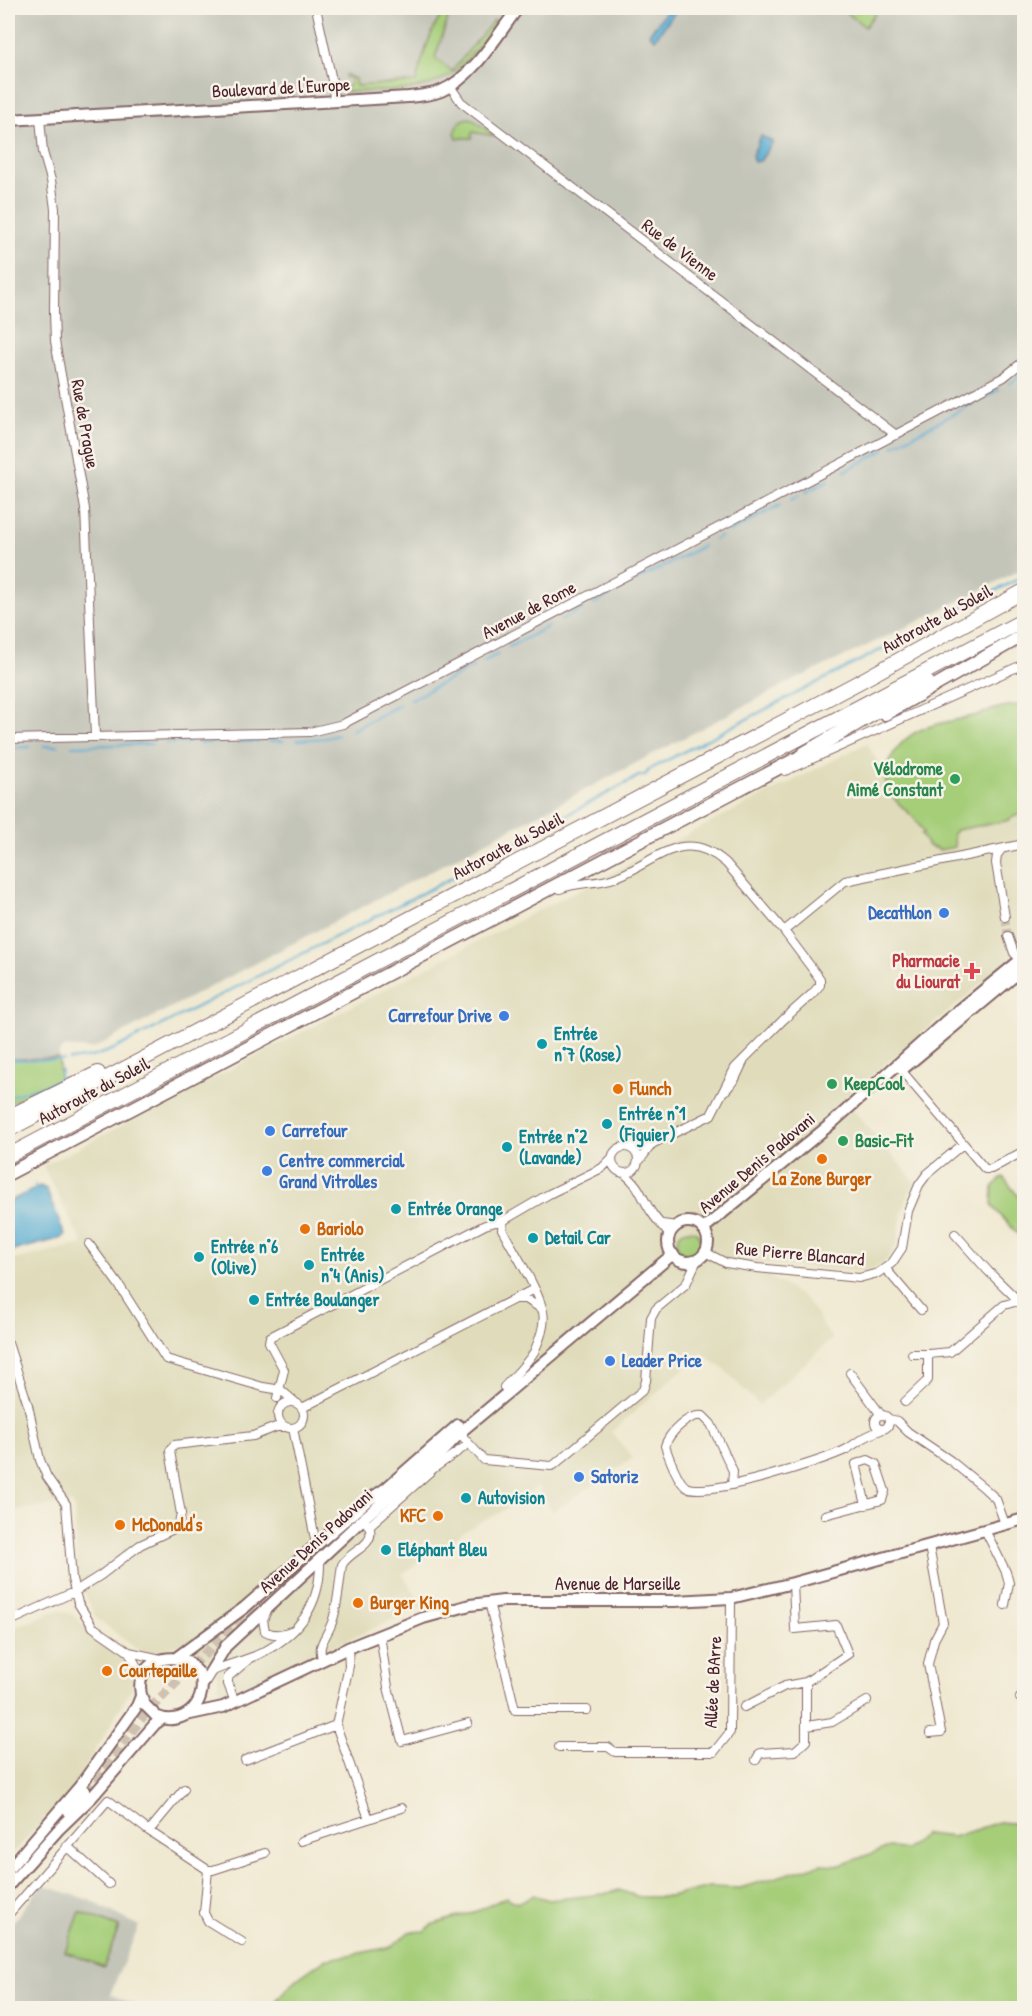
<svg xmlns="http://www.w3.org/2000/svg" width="1032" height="2016" font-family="'Patrick Hand',sans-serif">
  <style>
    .built { fill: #e0dcbb }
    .industrial { fill: #c4c5b9 }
    .green { fill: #a6ce79; stroke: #787652; stroke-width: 1.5 }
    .water { fill: #55abd1; stroke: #50657e; stroke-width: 1.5 }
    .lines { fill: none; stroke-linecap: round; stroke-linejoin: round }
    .stream { stroke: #55abd1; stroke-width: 2 }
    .street-tunnel { stroke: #cfc1b1; stroke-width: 8; stroke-dasharray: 8 4; stroke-linecap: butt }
    .secondary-tunnel { stroke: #cfc1b1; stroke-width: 10; stroke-dasharray: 10 5; stroke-linecap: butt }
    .street-casing { stroke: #846665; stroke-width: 10 }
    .secondary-casing { stroke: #846665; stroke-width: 14 }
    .primary-casing { stroke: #846665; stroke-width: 15 }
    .highway-casing { stroke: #846665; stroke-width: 16 }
    .street { stroke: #fff; stroke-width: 8 }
    .secondary { stroke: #fff; stroke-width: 10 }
    .primary { stroke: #fff; stroke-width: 12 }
    .highway { stroke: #fff; stroke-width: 14 }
    .secondary-bridge-casing { stroke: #846665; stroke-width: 14; stroke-linecap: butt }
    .secondary-bridge { stroke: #fff; stroke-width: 10 }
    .leisure-dot { fill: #2e9e5b; stroke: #f7f3e8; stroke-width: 2 }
    .shop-dot { fill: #3f7fe0; stroke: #f7f3e8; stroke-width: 2 }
    .health-dot { fill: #e0444e; stroke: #f7f3e8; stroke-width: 2 }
    .culture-dot { fill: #0f9aa8; stroke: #f7f3e8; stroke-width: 2 }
    .food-dot { fill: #e8710a; stroke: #f7f3e8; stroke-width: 2 }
    .labels { text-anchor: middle; stroke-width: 5; stroke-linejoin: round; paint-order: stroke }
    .street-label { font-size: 18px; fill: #4a1f2b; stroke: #f7f3e8 }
    .leisure-label { font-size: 18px; font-weight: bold; fill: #27864d; stroke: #f7f3e8; text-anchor: start }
    .shop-label { font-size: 18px; font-weight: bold; fill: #366cbe; stroke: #f7f3e8; text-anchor: start }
    .health-label { font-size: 18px; font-weight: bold; fill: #be3a42; stroke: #f7f3e8; text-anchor: end }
    .culture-label { font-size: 18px; font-weight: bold; fill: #0d838f; stroke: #f7f3e8; text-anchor: start }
    .food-label { font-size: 18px; font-weight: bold; fill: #c56008; stroke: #f7f3e8; text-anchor: start }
  </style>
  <rect width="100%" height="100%" fill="#f7f3e8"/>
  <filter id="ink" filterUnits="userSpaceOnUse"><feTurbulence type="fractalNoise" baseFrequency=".0167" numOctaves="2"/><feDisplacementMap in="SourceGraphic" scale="12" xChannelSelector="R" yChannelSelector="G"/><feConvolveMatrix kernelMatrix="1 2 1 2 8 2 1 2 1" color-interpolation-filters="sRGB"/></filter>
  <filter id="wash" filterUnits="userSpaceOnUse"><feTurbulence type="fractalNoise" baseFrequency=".008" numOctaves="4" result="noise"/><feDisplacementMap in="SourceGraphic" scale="24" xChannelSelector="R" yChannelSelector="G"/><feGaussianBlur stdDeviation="1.35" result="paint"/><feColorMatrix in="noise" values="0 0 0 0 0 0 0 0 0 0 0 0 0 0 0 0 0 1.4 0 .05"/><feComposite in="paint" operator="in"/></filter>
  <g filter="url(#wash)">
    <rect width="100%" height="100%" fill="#f0e9d2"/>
    <path class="built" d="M867,743l18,33 7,21 20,19 12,18h-2h31l3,-4 52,-10 16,-7v138l-17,11 -163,137 71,83 -9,17 -5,18 -4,26 -11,18 -13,8 -19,2 -94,-8 12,15 34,21 26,40 -73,66 -33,-34 -24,-18 -91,79 22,26 -80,54 -15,-26 -40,28 -22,10 -74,50 21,32 -202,91 -6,-31 -32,-22 -28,9 -17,-3 -43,-33 -18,-42 -3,-65 -3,-7 -63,8v-250l75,-17 -40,-78 445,-230z
      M64,1611l11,5 16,18 33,23 8,18v13l-60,102 -64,68v-228l36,-14 6,-4z"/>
    <path class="industrial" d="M8,8h1016v560l-107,54 -129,61 -696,366 -28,-2 -5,5v6l-51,1z
      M42,1885l47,15 50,26 -29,68 28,12 -1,2h-129v-80z"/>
    <path class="green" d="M446,8h8l-5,7 -14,43 17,13 42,-51 3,2c-12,16 -24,33 -39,47 -29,26 -74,21 -111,23l-1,-2h-2l6,-6 1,-5 -6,-2 1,-3 9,5 1,7 60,-4c7,-27 14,-52 30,-74z
      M850,8h29l-14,19 -19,-15z
      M469,118l3,1 23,17 -23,-4v6h-15c-5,-9 2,-18 12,-20z
      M1024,705v108l-11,4 -7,4 -50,9 -3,4 2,13 -15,3 -12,-4 -7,-12 3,-1c-4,-6 -8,-14 -14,-19 -11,-10 -23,-20 -25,-37 0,-7 3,-15 7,-21 20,-35 54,-31 88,-42 15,-5 28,-10 44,-9z
      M59,1058l1,28 -52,17v-44z
      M1003,1177l21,26v38l-32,-35 1,-20z
      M677 1242a12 12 0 1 1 24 0a12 12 0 1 1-24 0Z
      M999,1822l25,2v184h-755l28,-29 27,-19 67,-13 18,-15 16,-1 6,-6 49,-15 26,-13 11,6 16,-8 16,5 55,-6 15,-4 20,7h31l39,-10 31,1 81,-24 20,1 48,-18 17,3 19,-16 28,3z
      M80,1912l39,15 -15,40 -39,-15z"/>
    <path class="water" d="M669,8h9l-23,31 -6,-5z
      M761,136l12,6 -13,19 -6,1 -2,-6z
      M40,1186l6,3 19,46 -3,3 -54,14v-50z"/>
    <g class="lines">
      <path class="stream" d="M1009,384l15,-10
        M985,397l13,-7
        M893,446l81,-43
        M845,471l39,-21
        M806,492l23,-12
        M791,500l8,-5
        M729,532l51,-27
        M714,540l7,-4
        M631,583l72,-37
        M593,604l28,-15
        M561,620l21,-11
        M509,647l40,-21
        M483,662l15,-8
        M410,700l63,-33
        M352,730l47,-25
        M297,740l28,-2 13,-3
        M267,741h16
        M238,742h20
        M165,743h25
        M199,743l21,-1
        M43,746h15
        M72,746l80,-2
        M10,748l20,-1
        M8,1060h56
        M69,1060l22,-3 21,-7 332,-168 195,-106h5l6,-7 374,-193
        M8,1097l51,-17 2,-10
        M35,1185l1,3"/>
    </g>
  </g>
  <g filter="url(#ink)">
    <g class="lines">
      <path class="street-tunnel" d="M1005,917l3,19"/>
      <path class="secondary-tunnel" d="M85,1791l59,-76 54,-55 89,-81"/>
      <defs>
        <path id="street" d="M316,8l17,77 1,16
          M450,86l11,16 435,333
          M40,118l3,34 8,28 4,29 -1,103 1,29 30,168 10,227
          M8,739l302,-7 33,-8 594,-311 67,-36 20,-16
          M785,771l239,-107
          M1001,850l-4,5 -1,8 9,54
          M560,889c16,-7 34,-5 51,-10 42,-13 71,-56 115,-16l58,68 36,48v6l-8,9 -29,26 -48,48 -24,47 -59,29 -12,16
          M784,931l61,-50 179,-37
          M1008,936l6,17 9,9
          M901,1070l84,99h6l33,-18
          M726,1090l9,-11 8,-17
          M627,1146l25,-2
          M612 1160a13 13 0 1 1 26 0a13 13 0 1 1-26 0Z
          M625,1174c16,13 16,23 27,39 5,8 12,14 18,23
          M662,1224l15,2
          M955,1234l33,37 36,35
          M89,1244l30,41 47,74 97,28 18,3 15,13
          M705,1252l21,11 31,5 102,10 19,-5 14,-10 10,-15 6,-37 11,-26 8,-11 36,-30
          M885,1268l36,42
          M516,1299h10l14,9
          M8,1343l20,62 12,55 7,17 19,27 6,75 6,24 15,24 36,25 32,7
          M912,1354h16
          M850,1373l31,42
          M504,1387c10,-11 22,-22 30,-35 5,-11 12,-27 9,-40 -4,-22 -30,-62 -41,-83l1,-7 3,-3
          M277,1398l7,-28 -15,-28 1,-5 215,-112 21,-6 43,-25 53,-26 10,-10
          M278 1415a13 13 0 1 1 26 0a13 13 0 1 1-26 0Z
          M905,1402l23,-22v-26l22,-2 54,-47 14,-4 6,-5
          M302,1408l232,-119
          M875 1422a7 7 0 1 1 14 0a7 7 0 1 1-14 0Z
          M889,1419l8,2 11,11 43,29 33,27 12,11 9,25
          M293,1428l22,111
          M463,1430v7l21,23 67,6 3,-1 89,-75 3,-9 5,-63 5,-9 30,-25 11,-24
          M732,1485l1,-14 -22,-47 -8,-8c-14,-3 -34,17 -38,30 3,9 13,36 21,41 21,11 138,-26 161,-38 5,-3 10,-7 15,-10 7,-4 14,-7 21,-10
          M825,1515l57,-15 3,-9 -9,-27 -8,-4 -12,4 10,41
          M367,1524l2,2 64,-57 30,-21
          M985,1530l21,42 3,11 -4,22
          M929,1546l14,77 -9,17 -6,24 13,68 -11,1
          M489,1602l26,108h72
          M268,1608l-5,12 2,11c9,5 17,4 26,0
          M8,1622l66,-30 27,-17 39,-30 38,-18 3,-13 -11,-63 4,-6 79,-9 23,-9h9
          M380,1635l8,52 14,54 66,-18
          M348,1648l1,18 -13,59 33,94
          M129,1652l8,15 3,14
          M323,1660c-7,-14 3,-22 8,-35 7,-16 8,-42 11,-60 8,-15 35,-19 27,-39
          M211,1672c14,-7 29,-10 44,-16 40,-18 65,-47 65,-92
          M1020,1698l4,-4
          M235,1702l-7,-18v-7l20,-17
          M744,1707l41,-21 21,-4
          M807,1726l25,-4 35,-21
          M559,1747h49l7,5h99l16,-20 1,-134
          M245,1760l91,-35
          M756,1760l4,-7 35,-2 11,-10v-59l42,-28 -12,-29 -41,4 -2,-46
          M149,1831l35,-42
          M301,1841l101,-33
          M67,1846l42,38
          M208,1870l-4,43 4,8 34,21
          M8,1915l100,-115 41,31 59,39h5l52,-17"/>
        <path id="secondary" d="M8,120l400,-23c11,-1 23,-2 33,-6 32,-13 57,-57 77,-83
          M904,1068l120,-100
          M668 1242a20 20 0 1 1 40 0a20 20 0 1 1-40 0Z
          M703,1229l129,-106 115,-103 77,-63
          M176,1658l68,-50 123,-107 18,-12 73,-64
          M203,1684l23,-38 139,-129 75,-63 23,-24 210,-176
          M143,1701c-11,-28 12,-49 40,-41
          M186,1715l37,-8 125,-59 75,-30 47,-13 33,-4h172l56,-3 62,-15 231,-64
          M156,1716c26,12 51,-12 45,-38
          M69,1812l16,-21
          M8,1870l72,-84 57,-80 4,-10
          M8,1886l50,-56 34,-33 63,-73 7,-5"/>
        <path id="primary" d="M885,714l139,-79
          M8,1174l805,-424"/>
        <path id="highway" d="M804,754l123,-72
          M8,1117l90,-44
          M8,1130l851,-448 165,-91
          M8,1156l1016,-536"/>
      </defs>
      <use href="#street" class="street-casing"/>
      <use href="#secondary" class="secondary-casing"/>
      <use href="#primary" class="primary-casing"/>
      <use href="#highway" class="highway-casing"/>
      <use href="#street" class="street"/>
      <use href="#secondary" class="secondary"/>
      <use href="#primary" class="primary"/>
      <use href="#highway" class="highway"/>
      <defs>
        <path id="secondary-bridge" d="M187,1661l12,12
          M144,1704l12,12"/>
      </defs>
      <use href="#secondary-bridge" class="secondary-bridge-casing"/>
      <use href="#secondary-bridge" class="secondary-bridge"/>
    </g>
  </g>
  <g class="leisure-dot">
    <circle cx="955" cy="779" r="6"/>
    <circle cx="832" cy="1084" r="6"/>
    <circle cx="843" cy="1141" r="6"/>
  </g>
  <g class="shop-dot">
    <circle cx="944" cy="913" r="6"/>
    <circle cx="504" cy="1016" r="6"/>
    <circle cx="270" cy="1131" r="6"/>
    <circle cx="267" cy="1171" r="6"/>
    <circle cx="610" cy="1361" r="6"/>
    <circle cx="579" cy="1477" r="6"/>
  </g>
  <path class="health-dot" d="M969 962h6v6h6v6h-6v6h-6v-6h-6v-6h6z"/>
  <g class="culture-dot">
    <circle cx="542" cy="1044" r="6"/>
    <circle cx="607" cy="1124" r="6"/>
    <circle cx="507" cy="1147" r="6"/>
    <circle cx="396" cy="1209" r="6"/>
    <circle cx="533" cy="1238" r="6"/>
    <circle cx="199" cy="1257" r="6"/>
    <circle cx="309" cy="1265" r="6"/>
    <circle cx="254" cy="1300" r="6"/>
    <circle cx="466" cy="1498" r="6"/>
    <circle cx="386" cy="1550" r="6"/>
  </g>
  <g class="food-dot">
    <circle cx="618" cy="1089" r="6"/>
    <circle cx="822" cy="1159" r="6"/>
    <circle cx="305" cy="1229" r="6"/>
    <circle cx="438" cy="1516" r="6"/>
    <circle cx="120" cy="1525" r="6"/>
    <circle cx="358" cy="1603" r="6"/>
    <circle cx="107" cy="1671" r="6"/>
  </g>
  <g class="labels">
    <g class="street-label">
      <text transform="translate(281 88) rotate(-3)" y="6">Boulevard de l'Europe</text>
      <text transform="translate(680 250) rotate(37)" y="6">Rue de Vienne</text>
      <text transform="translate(85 424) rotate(80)" y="6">Rue de Prague</text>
      <text transform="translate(529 610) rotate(-28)" y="6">Avenue de Rome</text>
      <text transform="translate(937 619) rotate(-29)" y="6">Autoroute du Soleil</text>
      <text transform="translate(508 846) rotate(-28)" y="6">Autoroute du Soleil</text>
      <text transform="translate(94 1091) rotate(-28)" y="6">Autoroute du Soleil</text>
      <text transform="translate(757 1163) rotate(-40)" y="6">Avenue Denis Padovani</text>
      <text transform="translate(800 1254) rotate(5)" y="6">Rue Pierre Blancard</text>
      <text transform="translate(316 1541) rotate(-42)" y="6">Avenue Denis Padovani</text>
      <text x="618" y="1590">Avenue de Marseille</text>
      <text transform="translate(713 1682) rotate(-87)" y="6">Allée de BArre</text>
    </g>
    <g class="leisure-label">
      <text x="943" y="775" text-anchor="end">Vélodrome<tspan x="943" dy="21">Aimé Constant</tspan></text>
      <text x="844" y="1090">KeepCool</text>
      <text x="855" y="1147">Basic-Fit</text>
    </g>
    <g class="shop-label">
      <text x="932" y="919" text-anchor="end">Decathlon</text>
      <text x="492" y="1022" text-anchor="end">Carrefour Drive</text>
      <text x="282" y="1137">Carrefour</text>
      <text x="279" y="1167">Centre commercial<tspan x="279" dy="21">Grand Vitrolles</tspan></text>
      <text x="622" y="1367">Leader Price</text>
      <text x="591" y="1483">Satoriz</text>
    </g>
    <g class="health-label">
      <text x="960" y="967">Pharmacie<tspan x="960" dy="21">du Liourat</tspan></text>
    </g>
    <g class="culture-label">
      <text x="554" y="1040">Entrée<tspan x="554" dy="21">n°7 (Rose)</tspan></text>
      <text x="619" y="1120">Entrée n°1<tspan x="619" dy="21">(Figuier)</tspan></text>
      <text x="519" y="1143">Entrée n°2<tspan x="519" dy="21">(Lavande)</tspan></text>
      <text x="408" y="1215">Entrée Orange</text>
      <text x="545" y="1244">Detail Car</text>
      <text x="211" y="1253">Entrée n°6<tspan x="211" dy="21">(Olive)</tspan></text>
      <text x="321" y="1261">Entrée<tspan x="321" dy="21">n°4 (Anis)</tspan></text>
      <text x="266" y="1306">Entrée Boulanger</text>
      <text x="478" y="1504">Autovision</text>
      <text x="398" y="1556">Eléphant Bleu</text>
    </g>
    <g class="food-label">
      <text x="630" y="1095">Flunch</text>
      <text x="822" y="1185" text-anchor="middle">La Zone Burger</text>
      <text x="317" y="1235">Bariolo</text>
      <text x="426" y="1522" text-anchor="end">KFC</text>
      <text x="132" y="1531">McDonald's</text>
      <text x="370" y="1609">Burger King</text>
      <text x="119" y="1677">Courtepaille</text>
    </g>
  </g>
  <rect width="1032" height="2016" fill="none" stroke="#f7f3e8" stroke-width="30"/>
</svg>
